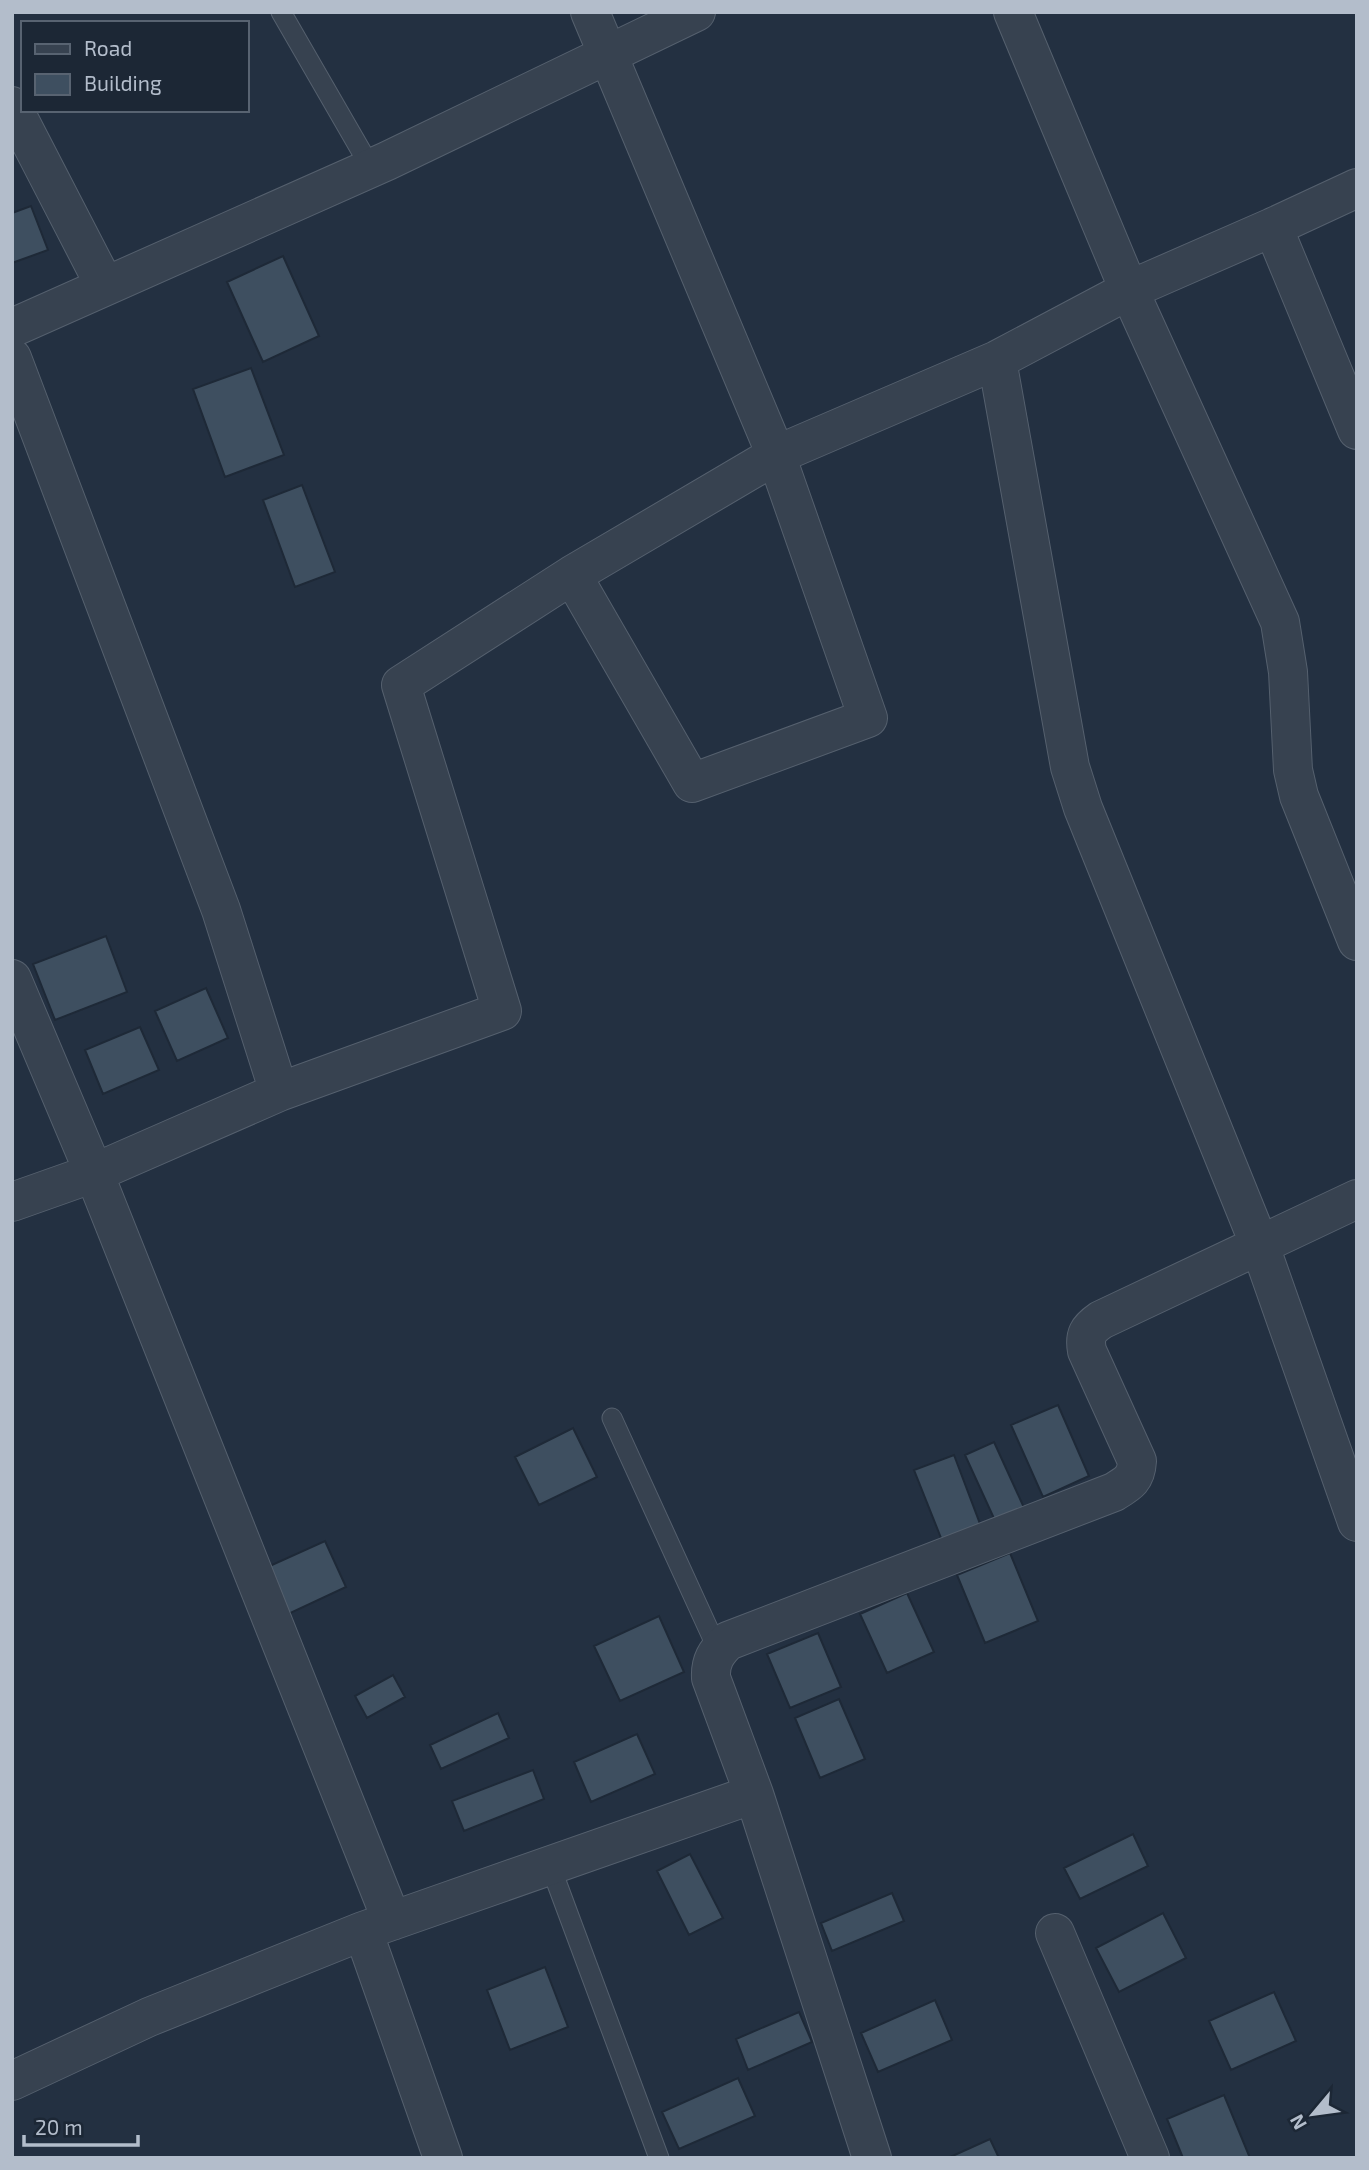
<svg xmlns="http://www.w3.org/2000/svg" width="1369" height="2170" font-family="'Exo 2',sans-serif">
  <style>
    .building { fill: #3e4f60; stroke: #1e2937; stroke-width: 2 }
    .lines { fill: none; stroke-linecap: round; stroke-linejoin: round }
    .lane-casing { stroke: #55606e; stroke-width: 21 }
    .street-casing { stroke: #55606e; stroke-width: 40 }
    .lane { stroke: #374250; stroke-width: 19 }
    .street { stroke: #374250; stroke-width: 38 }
  </style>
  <rect width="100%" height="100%" fill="#233041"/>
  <path class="building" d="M31,206l17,44 -36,13v-50z
    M283,256l36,80 -56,26 -36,-80z
    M251,368l33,87 -59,22 -32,-88z
    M302,485l33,87 -40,15 -32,-87z
    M106,936l21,56 -72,28 -22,-56z
    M206,988l22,50 -51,23 -22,-50z
    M140,1027l19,43 -56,24 -18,-44z
    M1058,1405l31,71 -46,21 -32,-72z
    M573,1428l24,49 -58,28 -24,-48z
    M994,1442l32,70 -29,13 -32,-70z
    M954,1455l28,74 -39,14 -29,-73z
    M325,1541l21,46 -62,29 -21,-47z
    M1010,1553l28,68 -53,22 -28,-68z
    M907,1593l27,59 -47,21 -27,-59z
    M659,1616l25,56 -64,29 -26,-55z
    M818,1633l23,54 -51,21 -23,-54z
    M393,1675l12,22 -38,21 -12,-22z
    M839,1699l26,60 -45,19 -25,-60z
    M498,1713l11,25 -68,31 -11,-24z
    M637,1734l18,40 -64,28 -17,-40z
    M533,1770l11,29 -80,32 -12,-30z
    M1133,1834l15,32 -68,33 -16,-31z
    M690,1854l33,64 -34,17 -32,-64z
    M892,1893l12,28 -72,30 -11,-28z
    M1163,1913l23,45 -67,34 -23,-44z
    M545,1967l23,60 -58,23 -23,-60z
    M1274,1992l22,49 -65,29 -22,-49z
    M935,2000l17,40 -74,32 -17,-39z
    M799,2012l13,30 -64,28 -12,-31z
    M738,2078l17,38 -76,33 -17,-37z
    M1224,2095l26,63h-67l-16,-39z
    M990,2139l9,19h-51z"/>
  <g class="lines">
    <defs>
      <path id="lane" d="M281,12l90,156
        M612,1418l106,232
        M550,1865l109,293"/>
      <path id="street" d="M1013,12l116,278 151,332 8,50 5,98 6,26 58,145
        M12,106l93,180
        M1273,227l84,-39
        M12,328l375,-167 309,-149
        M12,358l209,552 58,182
        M997,360l73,407 13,41 177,438 97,276
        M572,575l204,-120 -186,-443
        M12,979l82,194 298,748
        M12,1202l82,-29 185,-81 223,-81 -101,-326 171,-110 120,208 176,-65 -92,-263 221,-95 132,-70 144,-63 84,203
        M363,1931l80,227
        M1055,1933l95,225
        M12,2081l137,-64 214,-86 391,-137
        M872,2158l-118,-364 -43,-116c-1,-16 5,-26 17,-37l386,-149c15,-9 22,-13 23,-31l-50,-110c-3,-16 1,-22 14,-31l256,-121"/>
    </defs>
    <use href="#lane" class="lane-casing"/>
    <use href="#street" class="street-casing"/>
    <use href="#lane" class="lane"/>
    <use href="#street" class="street"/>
  </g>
  <rect width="1369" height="2170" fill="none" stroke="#b3bdcb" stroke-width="28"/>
  <rect x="21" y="21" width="228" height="91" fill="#1c2735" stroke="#586371" stroke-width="2"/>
  <rect x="35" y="44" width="35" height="10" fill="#374250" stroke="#586371" stroke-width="2"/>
  <text x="84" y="56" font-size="21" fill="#b3bdcb">Road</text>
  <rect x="35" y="74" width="35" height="21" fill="#3e4f60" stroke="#586371" stroke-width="2"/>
  <text x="84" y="91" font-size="21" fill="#b3bdcb">Building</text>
  <g transform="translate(1313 2114) rotate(241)" stroke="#1c2735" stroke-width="5" paint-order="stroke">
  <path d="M0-5L12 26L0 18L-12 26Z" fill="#b3bdcb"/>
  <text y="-10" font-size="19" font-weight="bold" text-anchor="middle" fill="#b3bdcb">N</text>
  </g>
  <path d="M24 2135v10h114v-10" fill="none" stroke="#b3bdcb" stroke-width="3.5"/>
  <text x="35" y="2135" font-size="21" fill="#b3bdcb" stroke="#1c2735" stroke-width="5" paint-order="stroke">20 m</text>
</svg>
